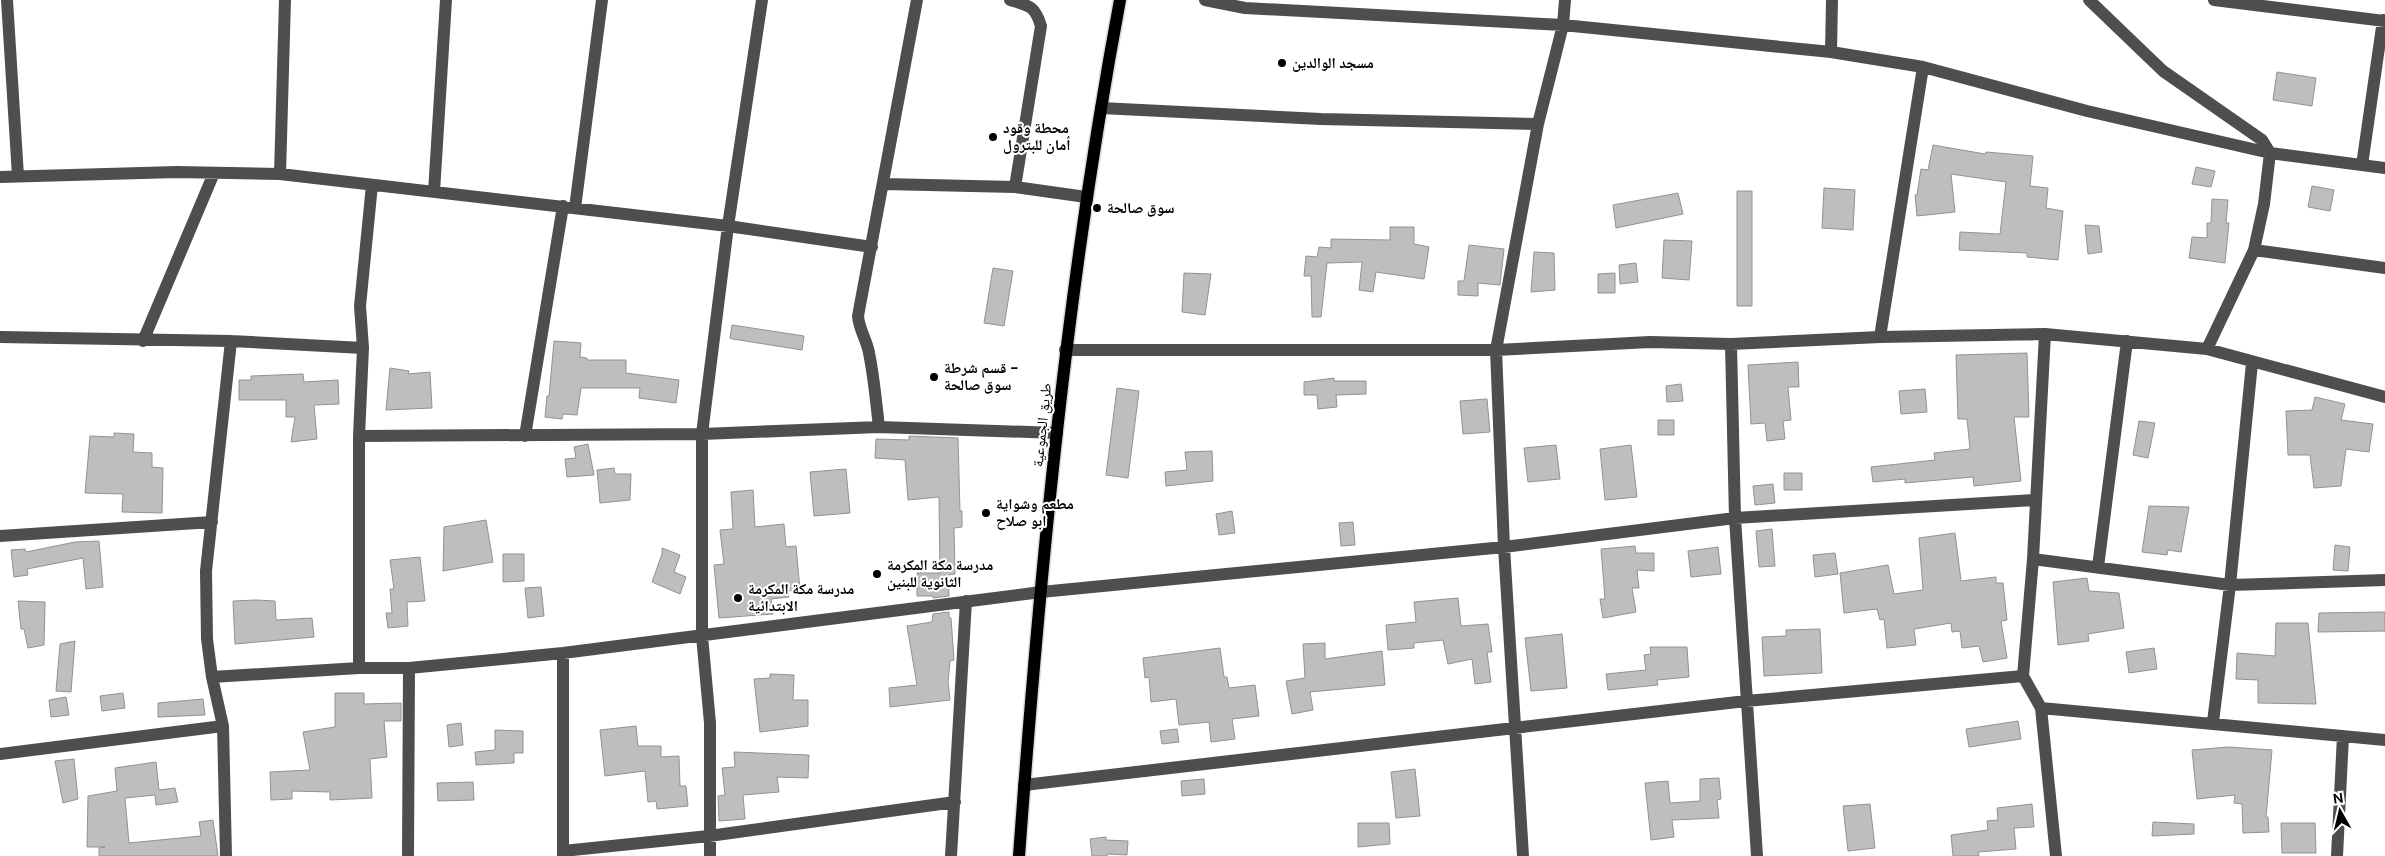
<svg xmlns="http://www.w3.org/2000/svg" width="2385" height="856" font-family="'DM Sans','Noto Naskh Arabic',sans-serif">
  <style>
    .building { fill: #bebebe; stroke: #929292 }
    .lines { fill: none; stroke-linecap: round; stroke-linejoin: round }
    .major-casing { stroke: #dbdbdb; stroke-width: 15 }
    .minor { stroke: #4e4e4e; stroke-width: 12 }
    .major { stroke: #000; stroke-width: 12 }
    .poi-dot { fill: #000; stroke: #fff; stroke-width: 2 }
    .labels { text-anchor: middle; stroke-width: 4; stroke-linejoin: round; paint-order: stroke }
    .poi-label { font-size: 15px; font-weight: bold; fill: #000; stroke: #fff; text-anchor: start }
    .street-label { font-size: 15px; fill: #000; stroke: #fff }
  </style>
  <rect width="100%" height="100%" fill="#fff"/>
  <path class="building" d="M2277,72l39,6 -4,28 -39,-6z
    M1933,145l52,9 1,-2 47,4 -3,30 18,2 -2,20 17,3 -5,49 -31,-3v-4l-68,-3 1,-18 40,2 6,-52 -55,-8 4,38 -38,4 -2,-21h2l4,-26 7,1z
    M2196,167l19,4 -4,16 -19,-3z
    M2312,186l22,4 -4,21 -22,-4z
    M1824,188l31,2 -2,40 -31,-2z
    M1737,191h15v115h-15z
    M1678,193l5,21 -67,14 -3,-23z
    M2212,199l16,1 -2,23h3l-4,40 -36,-5 3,-21 15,1v-15h4z
    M2085,225l14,1 3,26 -14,2z
    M1390,227h24v17l15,3 -5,32 -48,-7 -3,20 -14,-2 3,-28 -35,1 -6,54h-9l-1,-41h-7l2,-20 11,1 2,-10 12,1v-9l59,1z
    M1664,240l28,1 -3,39 -27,-2z
    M1469,245l35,4 -4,36 -22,-2v13l-20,-1v-14h6z
    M1534,252l20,1 1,37 -24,2z
    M1636,263l2,19 -18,2 -1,-19z
    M993,268l20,3 -9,55 -20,-3z
    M1184,273l27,1 -6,41 -23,-3z
    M1615,273v20h-17v-19z
    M732,325l72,11 -2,14 -69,-11 -3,-1z
    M554,341l27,2 -1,14 7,1v2h39v13l53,7 -3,23 -37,-5 1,-10h-59l-4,27 -14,-1 -1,5 -17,-2 2,-21h2z
    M2027,353l2,64h-15l7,64 -47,5 -1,-9 -68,6v-4l-32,3 -2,-15 64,-7 -1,-7 36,-4 -3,-30h-9l-2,-64z
    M1798,362l1,25h-11l3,33 -8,1 2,18 -18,2 -2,-18 -14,1 -3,-59z
    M390,368l19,3 -1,3 22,-2 2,36 -46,2z
    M303,374l1,8 34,-2 1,24 -25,1 3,34 -26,3 4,-25h-9v-17h-47v-20h12v-4z
    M1334,378v3h32v13l-30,1 1,12 -19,2 -1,-14h-13v-13z
    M1681,384l2,17 -16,1 -1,-16z
    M1117,388l22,3 -11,87 -22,-3z
    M1925,389l2,23 -26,2 -2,-23z
    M2315,397l30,7 -4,16 32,4 -4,28 -23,-3 -5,37 -27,2 -4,-33h-22l-2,-44 26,-1z
    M1487,399l3,33 -27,2 -3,-33z
    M1658,420h16v15h-16z
    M2139,421l16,2 -7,35 -15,-3z
    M114,433l20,1 -1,18 19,1v14l11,1 -1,45 -40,-1 1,-18 -38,-1 5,-57 24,1z
    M909,436l49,2 2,73h2v16l-8,1 1,46 -7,1 1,21 -16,2v-2h-16v-23h23l-1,-76 -31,3 -3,-40 -30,-2 1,-19 33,1z
    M588,444l6,31 -27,2 -2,-18 11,-1 -2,-11z
    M1556,445l4,34 -32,3 -4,-34z
    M1631,445l6,52 -32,3 -5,-51z
    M1212,451l1,30 -47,5 -1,-14 22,-2 -2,-18z
    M614,468l1,6h16l-1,26 -30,3 -3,-33z
    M846,469l4,44 -36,3 -4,-44z
    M1784,473h18v17h-18z
    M1773,484l2,19 -20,2 -2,-19z
    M753,490l2,37 29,-3 2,23 10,-1 4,44 -12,1 1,6 -18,2 2,15 -54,4 -5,-53 10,-1 -4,-34 13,-1 -2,-37z
    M2149,506l40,1 -8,45 -13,-2 -1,5 -25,-3z
    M1232,511l3,22 -16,2 -3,-21z
    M486,520l7,42 -50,9 1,-44z
    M1353,522l2,23 -14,1 -2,-23z
    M1772,529l3,37 -16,1 -3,-36z
    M1955,533l6,48 35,-4v6h7l4,37 -6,1 6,37 -24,4 -4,-16 -17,2 -2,-17 -8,1 -1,-9 -37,6 2,16 -29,3 -3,-29 -4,1 -3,-11 -33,4 -4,-40 48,-8 6,29 29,-4 -4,-52z
    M99,541l4,46 -17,2 -3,-31 -56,11 1,6 -14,2 -3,-27 14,-1 1,3 49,-10z
    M2335,545l15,2 -2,24 -15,-1z
    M1635,546l1,7h18v18l-17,-1 2,18h-7l4,24 -33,6 -3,-19h5l-4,-50z
    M1718,547l3,27 -30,3 -3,-26z
    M662,548l18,7 -6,17 12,5 -6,17 -28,-12 10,-28z
    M1835,553l3,21 -23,3 -2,-22z
    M503,554h21v27l-21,1z
    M420,557l5,44 -18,1 1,24 -20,2 -2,-15h6l-2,-24h4l-4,-29z
    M2087,578l2,13 30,2 5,35 -36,6 1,7 -31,4 -5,-63z
    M541,587l3,29 -16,2 -3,-30z
    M1458,598l3,28 27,-2 4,28h-5l4,30 -16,2 -3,-25 -24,5 -5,-24 -29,3v5l-26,2 -2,-25 30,-3 -2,-20z
    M256,600l19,1 1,19 36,-2 2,19 -79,7 -2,-43z
    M18,601l27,1 -1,43 -16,3 -4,-19h-3z
    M949,612v6h2l3,42 -4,1 -2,21 2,18 -60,7 -1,-19 28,-3 -10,-59 25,-4 1,-8z
    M2385,612v19l-67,1 1,-19z
    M2276,623h32l8,81 -58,-1v-23l-22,-1 1,-26 38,3z
    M1820,629l2,44 -58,3 -2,-39 24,-1v-6z
    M1562,634l5,54 -36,3 -6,-53z
    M75,641l-4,51 -15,-1 4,-47z
    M1325,643v16l57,-8 3,34 -75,7 3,18 -21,4 -6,-33 19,-3 -2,-34z
    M1650,647h37l2,30 -32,3 1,5 -50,5 -2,-16 40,-4 -2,-15 7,-1z
    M1220,648l4,29h3l2,11 26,-3 4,31 -27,3 3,20 -24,3 -2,-20 -30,3 -3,-26 -25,3 -2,-25 -4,1 -2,-20z
    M2154,648l3,21 -28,4 -3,-21z
    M770,674l24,1 -1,25h15v26l-48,6 -6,-53 16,-1z
    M123,693l2,15 -23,3 -2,-15z
    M335,693h29v11l37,-1v18h-17l3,36 -17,2 2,39 -42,2v-8l-38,-1v8l-21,1 -1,-28 40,-2 -7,-38 32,-5z
    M66,697l3,18 -18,2 -2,-17z
    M203,699l2,16 -47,2v-14z
    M2018,721l3,18 -52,8 -3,-18z
    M461,723l2,22 -14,2 -2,-22z
    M636,726l2,20h23v11l18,-1 1,30h6l2,20 -31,3 -1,-8 -8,1 -3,-31 -40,5 -5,-46z
    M1177,729l2,13 -17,2 -2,-13z
    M495,730l28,1v22h-9v10l-38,2 -1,-13 20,-2z
    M2229,747l43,3 -6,67h2l1,15 -26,1 -1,-29 -8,-1 1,-8 -38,4 -5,-49z
    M734,752l75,3 -1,23 -31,-1 2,15 -36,3 2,24 -26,2 -1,-25 7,-1 -3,-27 13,-1z
    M74,759l4,40 -15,4 -8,-42z
    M156,762l3,28 16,-2 3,14 -22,3 -1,-10 -30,3 4,45 72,-7 -2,-14 14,-2 5,36h-119v-8l6,-1h-18l1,-51 29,-5 -2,-23z
    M1415,769l5,47 -24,2 -5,-46z
    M1719,778l2,21 -4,1 2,18 -47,2 2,17 -23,3 -6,-57 23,-2 2,22 30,-2v-22z
    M1204,779l1,15 -23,2 -1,-15z
    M473,782l1,18 -36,1 -1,-18z
    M1870,804l5,44 -27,3 -5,-45z
    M2032,804l2,23 -20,1 2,21 -38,3 1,4h-26l-2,-21 37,-5 -1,-9 11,-1 -1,-12z
    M2153,822l41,2v10l-42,2z
    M1358,823h31l1,21 -32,3z
    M2281,823h34l1,30h-34z
    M1106,837v3l22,1 -1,14 -20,-1v2h-15l-2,-17z"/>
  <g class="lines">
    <defs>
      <path id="major" d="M1019,856c21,-287 48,-573 101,-856"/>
    </defs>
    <use href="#major" class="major-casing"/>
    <path class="minor" d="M7,0l11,176
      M1010,0c20,6 25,6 31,26l-26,161
      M1205,0l40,8 318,17 268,27 92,15 164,44 183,42 115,15
      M2089,0l74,71 99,69 8,13 -6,51 -10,46 -47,99
      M2214,0l171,21
      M1831,52l1,-52
      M1101,108l220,11 217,5
      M2362,165l21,-145
      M280,174l5,-174
      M0,177l177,-5 103,2 448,52 144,21
      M884,184l131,3 71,10
      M434,192l12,-192
      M575,208l27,-208
      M2254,250l131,18
      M2045,334l-12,225 -10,117 18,32 15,148
      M0,337l231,4 132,7
      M1880,337l43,-270
      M143,341l71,-168
      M1731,344l4,174 22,338
      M1065,350h431l154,-8 81,2 149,-7 165,-3 162,15 178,48
      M879,427c-3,-25 -5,-50 -10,-74 -2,-13 -10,-23 -11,-37l59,-316
      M359,436l343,-2 177,-7 178,6
      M525,436l38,-230
      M0,536l212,-14
      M2033,559l197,26 155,-5
      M2098,567l29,-226
      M563,653v203
      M359,668v-232l4,-88 -3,-42 12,-121
      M212,677l147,-9h50l154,-15 478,-61 463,-45 231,-29 300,-18
      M2041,708l344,32
      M2213,722l17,-137 22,-222
      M0,754l223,-28
      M1024,785l722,-84 277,-25
      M563,851l146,-15 246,-34
      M226,856l-3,-130 -11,-49 -5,-38 -1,-68 25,-230
      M408,856l1,-188
      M710,856v-133l-8,-87v-202l26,-208 34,-226
      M951,856l15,-255
      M1523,856l-19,-309 -8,-197 42,-226 25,-99 2,-25
      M2337,856l6,-120"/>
    <use href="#major" class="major"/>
  </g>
  <g class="poi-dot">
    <circle cx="1282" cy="63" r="5"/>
    <circle cx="993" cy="137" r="5"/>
    <circle cx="1097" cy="208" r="5"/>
    <circle cx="934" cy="377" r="5"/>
    <circle cx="986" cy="513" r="5"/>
    <circle cx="877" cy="574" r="5"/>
    <circle cx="738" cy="598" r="5"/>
  </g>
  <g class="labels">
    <g class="poi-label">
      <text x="1292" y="68">مسجد الوالدين</text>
      <text x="1003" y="133">محطة وقود<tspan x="1003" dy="17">أمان للبترول</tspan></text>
      <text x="1107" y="213">سوق صالحة</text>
      <text x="944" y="373">قسم شرطة -<tspan x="944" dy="17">سوق صالحة</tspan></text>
      <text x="996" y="509">مطعم وشواية<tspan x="996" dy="17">ابو صلاح</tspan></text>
      <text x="887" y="570">مدرسة مكة المكرمة<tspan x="887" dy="17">الثانوية للبنين</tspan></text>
      <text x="748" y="594">مدرسة مكة المكرمة<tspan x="748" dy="17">الابتدائية</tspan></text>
    </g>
    <g class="street-label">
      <text transform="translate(1042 425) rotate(-84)" y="5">طريق الجموعية</text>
    </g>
  </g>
  <g transform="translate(2340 811) rotate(352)" stroke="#ffffff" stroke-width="4" paint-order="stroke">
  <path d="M0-4L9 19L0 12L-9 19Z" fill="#000000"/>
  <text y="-8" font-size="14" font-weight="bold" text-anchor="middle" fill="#000000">N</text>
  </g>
</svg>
